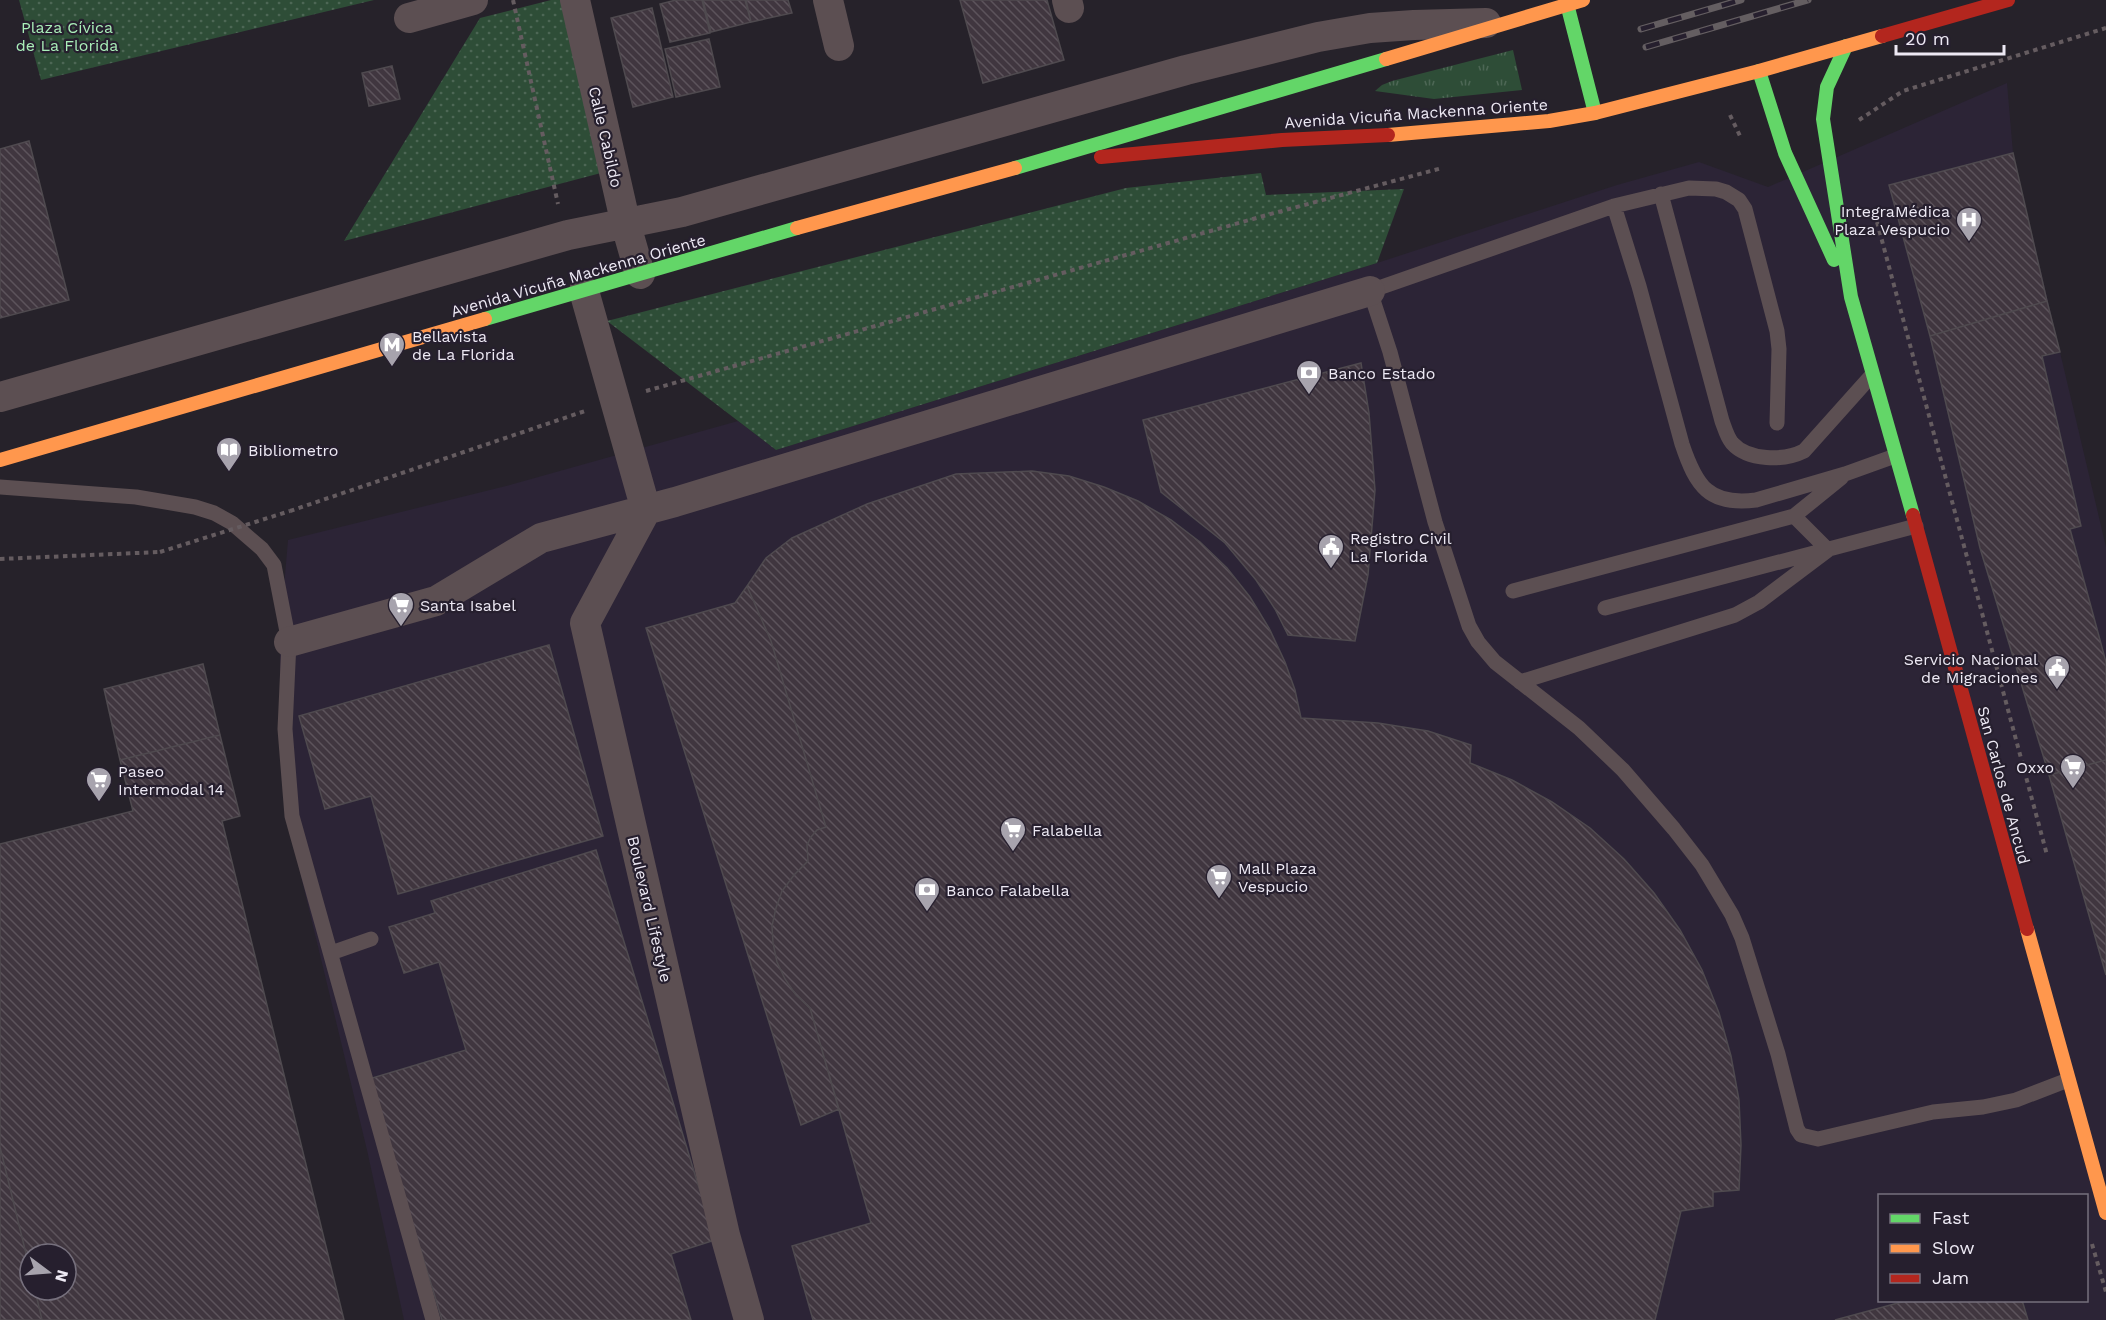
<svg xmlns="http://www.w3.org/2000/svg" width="2106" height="1320" font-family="'Work Sans',sans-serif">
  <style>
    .built { fill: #2c2436; fill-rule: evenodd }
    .grass { fill: url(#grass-tufts) }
    .park { fill: url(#park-dots) }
    .building { fill: url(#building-back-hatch); stroke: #4f4a4f; stroke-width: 1.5 }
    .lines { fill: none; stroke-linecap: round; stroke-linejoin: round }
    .path { stroke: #655c60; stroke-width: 4; stroke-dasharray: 4.5 4.5; stroke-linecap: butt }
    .lane { stroke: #5c4f52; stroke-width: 15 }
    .street { stroke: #5c4f52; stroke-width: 30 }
    .fast { stroke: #63d668; stroke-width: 14 }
    .slow { stroke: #ff974d; stroke-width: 14 }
    .jam { stroke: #b3261e; stroke-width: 14 }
    .rail-casing { stroke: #645e61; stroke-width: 7 }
    .rail { stroke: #261f2e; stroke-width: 4.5; stroke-dasharray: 14; stroke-linecap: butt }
    .path-bridge { stroke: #655c60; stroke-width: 4; stroke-dasharray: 4.5 4.5; stroke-linecap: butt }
    .labels { text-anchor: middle; stroke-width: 4.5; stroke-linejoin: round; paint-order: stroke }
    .park-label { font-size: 16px; fill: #a9eeb8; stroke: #261f2e }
    .street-label { font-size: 16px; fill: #ede9f4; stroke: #261f2e }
    .poi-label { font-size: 16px; fill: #ede9f4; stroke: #261f2e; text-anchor: start }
  </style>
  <defs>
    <pattern id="grass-tufts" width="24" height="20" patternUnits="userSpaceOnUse" patternTransform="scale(1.5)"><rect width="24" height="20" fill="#2e4d37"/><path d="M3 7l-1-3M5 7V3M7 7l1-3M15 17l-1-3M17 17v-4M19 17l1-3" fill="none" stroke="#4d6755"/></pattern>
    <pattern id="park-dots" width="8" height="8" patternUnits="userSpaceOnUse" patternTransform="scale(1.5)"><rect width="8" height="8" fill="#2e4d37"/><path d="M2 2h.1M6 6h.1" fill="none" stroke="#4d6755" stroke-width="1.8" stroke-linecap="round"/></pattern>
    <pattern id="building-back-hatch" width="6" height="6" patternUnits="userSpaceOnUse" patternTransform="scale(1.5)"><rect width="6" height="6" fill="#40363f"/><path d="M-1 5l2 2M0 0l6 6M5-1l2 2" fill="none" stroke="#5c535b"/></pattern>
  </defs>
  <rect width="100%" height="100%" fill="#26222a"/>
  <path class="built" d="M2007,83l6,70 93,394v773h-1702l-37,-170 -79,-328 -8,-83v-105l8,-94 218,-54 232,-65 38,29 601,-187 240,-78 82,-23 69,25zM1880,1196h206v104h-206z"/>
  <path class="grass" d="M1513,50l9,40 -88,9 -59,-8 7,-6 10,-4z"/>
  <path class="park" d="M19,0h355l-333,80z
    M551,0h10l40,173 -257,68 136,-223z
    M1261,173l5,22 138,-6 -27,74 -601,187 -169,-129 519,-133z"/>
  <path class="building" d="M676,0h26l8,33 -40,9 -10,-38z
    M703,0h42l6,22 -40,10z
    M746,0h42l4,13 -41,9z
    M960,0h87l17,60 -81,23z
    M652,8l21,89 -40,10 -22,-89z
    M709,39l11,48 -44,10 -11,-48z
    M392,66l8,33 -31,7 -7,-33z
    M29,141l40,159 -69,18v-169z
    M2013,153l34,148 -117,35 -41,-151z
    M2047,301l13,51 -18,4 39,170 -11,3 36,133v98l-57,15 -69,-227 -50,-212z
    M1361,363l8,50 6,77 -7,85 -13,66 -67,-6 -13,-26 -19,-29 -31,-37 -64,-51 -18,-72z
    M1032,471l37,5 35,11 34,14 33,19 29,22 27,26 23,29 19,31 16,34 10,28 6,28 77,5 50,8 43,14 -1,18 42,17 40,22 38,26 34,31 30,34 26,37 22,40 17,43 12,43 8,44 2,45 -2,45 -26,2v14l-32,5 -26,109h-842l-21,-74 79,-23 -61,-215 -14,-13 -11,-16 -8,-17 -4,-19 -1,-17 4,-18 6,-17 12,-16 14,-14 -1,-16 4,-8 6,-7 9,-3 -55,-186 -24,-55 19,-28 26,-20 75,-34 89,-30z
    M747,586l24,55 55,186 -9,3 -6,7 -4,8 1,16 -14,14 -12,16 -6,17 -4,18 1,17 4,19 8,17 11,16 14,13 29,101 -38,16 -155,-497 89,-25z
    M549,645l54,191 -205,58 -27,-98 -46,13 -26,-93z
    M203,664l17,71 -100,25 -16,-71z
    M220,735l20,81 -18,5 122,499h-302l-7,-30h31v-36h-36v16l-30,-123v-303l133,-33 -13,-51z
    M2106,760v215l-57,-200z
    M596,850l119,390 -44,14 20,66h-249l-73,-241 97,-29 -27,-88 -35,11 -15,-46 46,-14 -4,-12z
    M0,1147l30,123v20h5l7,30h-42z
    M1909,1300h113l6,20h-193z"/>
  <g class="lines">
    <path class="path" d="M513,0l45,204
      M1730,115l11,23
      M1859,120l44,-29 203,-63
      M1877,222l170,633
      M646,391l621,-176 175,-47
      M290,511l295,-100
      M0,559l160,-7
      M2092,1244l14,48"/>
    <path class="lane" d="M1661,194l61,227c3,8 5,16 10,22 16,18 52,18 72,8l68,-76
      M1614,206l25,80 43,158c14,42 27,62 74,56l89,-26 50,-18
      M1777,423l2,-74 -2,-18 -32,-122 -6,-9 -13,-8 -10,-3 -27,-1 -75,18 -244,85 20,61 45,170 34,104 9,16 17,20 84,66 44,42 51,59 28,36 30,50 10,23 36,116 19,75 4,6 17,4 115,-27 50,-5 33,-7 52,-20
      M0,487l136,10 59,10 19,6 18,10 30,26 12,16 15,77 -4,87 7,87 141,504
      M1794,516l47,-38
      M1513,591l281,-75 34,34 -69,52 -24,13 -215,67
      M1605,608l311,-82
      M331,953l40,-14"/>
    <path class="street" d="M575,0l51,225 14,49
      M828,0l11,46
      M1067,0l2,8
      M409,18l64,-18
      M584,291l62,219 -61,113 140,612 24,85
      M0,397l568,-162 114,-23 504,-142 132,-33 52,-9 44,-3 72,-2
      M289,642l147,-41 105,-63 134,-36 695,-211"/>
    <path class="fast" d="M1566,0l29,113
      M1846,46l-19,41 -4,32 28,178 62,218
      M1759,71l26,82 49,107
      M1015,168l371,-109
      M485,319l312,-91"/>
    <path class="slow" d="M1386,59l197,-59
      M1388,135l161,-14 46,-8 164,-42 123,-35
      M797,228l218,-60
      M0,460l485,-141
      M2027,929l79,284"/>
    <path class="jam" d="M1882,36l126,-36
      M1101,157l181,-17 106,-5
      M1913,515l114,414"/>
    <defs>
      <path id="rail" d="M1641,29l100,-29
        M1646,47l162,-47"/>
    </defs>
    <use href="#rail" class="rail-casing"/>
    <use href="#rail" class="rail"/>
    <path class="path-bridge" d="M160,552l130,-41"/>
  </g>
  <defs>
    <symbol id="hospital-pin" viewBox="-11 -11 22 30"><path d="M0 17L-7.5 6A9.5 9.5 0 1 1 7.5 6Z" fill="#a7a3ad" stroke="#261f2e"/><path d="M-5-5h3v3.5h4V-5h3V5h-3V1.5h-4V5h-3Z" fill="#fff"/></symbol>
    <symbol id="metro-pin" viewBox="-11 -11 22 30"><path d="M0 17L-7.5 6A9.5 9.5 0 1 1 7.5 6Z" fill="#a7a3ad" stroke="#261f2e"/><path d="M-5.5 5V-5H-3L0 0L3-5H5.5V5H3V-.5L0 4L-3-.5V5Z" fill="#fff"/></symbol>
    <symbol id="bank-pin" viewBox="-11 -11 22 30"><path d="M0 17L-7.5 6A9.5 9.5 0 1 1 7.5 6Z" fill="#a7a3ad" stroke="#261f2e"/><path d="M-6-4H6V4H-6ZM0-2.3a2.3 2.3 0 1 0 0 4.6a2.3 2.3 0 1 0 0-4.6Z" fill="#fff"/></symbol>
    <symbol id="library-pin" viewBox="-11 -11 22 30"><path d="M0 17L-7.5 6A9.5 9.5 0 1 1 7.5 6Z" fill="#a7a3ad" stroke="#261f2e"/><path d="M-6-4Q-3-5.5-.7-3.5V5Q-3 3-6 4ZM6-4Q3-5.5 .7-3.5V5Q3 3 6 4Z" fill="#fff"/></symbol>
    <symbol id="civic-pin" viewBox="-11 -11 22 30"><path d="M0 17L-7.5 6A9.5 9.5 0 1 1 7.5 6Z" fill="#a7a3ad" stroke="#261f2e"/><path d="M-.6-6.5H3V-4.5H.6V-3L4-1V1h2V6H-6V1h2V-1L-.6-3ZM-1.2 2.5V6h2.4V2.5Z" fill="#fff"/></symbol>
    <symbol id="supermarket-pin" viewBox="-11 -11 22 30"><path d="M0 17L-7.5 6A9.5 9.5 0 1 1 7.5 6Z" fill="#a7a3ad" stroke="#261f2e"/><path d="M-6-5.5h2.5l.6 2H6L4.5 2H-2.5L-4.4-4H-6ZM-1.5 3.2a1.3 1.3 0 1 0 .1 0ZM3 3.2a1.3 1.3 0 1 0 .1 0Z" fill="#fff"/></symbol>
  </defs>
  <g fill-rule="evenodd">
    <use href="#hospital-pin" x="1954" y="205" width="30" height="40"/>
    <use href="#metro-pin" x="377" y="330" width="30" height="40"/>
    <use href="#bank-pin" x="1294" y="358" width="30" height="40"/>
    <use href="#library-pin" x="214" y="435" width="30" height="40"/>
    <use href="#civic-pin" x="1316" y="532" width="30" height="40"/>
    <use href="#supermarket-pin" x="386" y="590" width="30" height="40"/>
    <use href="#civic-pin" x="2042" y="653" width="30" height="40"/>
    <use href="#supermarket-pin" x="2058" y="752" width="30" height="40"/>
    <use href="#supermarket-pin" x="84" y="765" width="30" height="40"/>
    <use href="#supermarket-pin" x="998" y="815" width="30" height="40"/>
    <use href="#supermarket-pin" x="1204" y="862" width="30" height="40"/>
    <use href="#bank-pin" x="912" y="875" width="30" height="40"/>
  </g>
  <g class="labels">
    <g class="park-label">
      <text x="67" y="33">Plaza Cívica<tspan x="67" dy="18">de La Florida</tspan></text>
    </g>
    <g class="street-label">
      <text transform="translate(1416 113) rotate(-4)" y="6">Avenida Vicuña Mackenna Oriente</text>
      <text transform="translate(606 137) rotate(77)" y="6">Calle Cabildo</text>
      <text transform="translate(578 275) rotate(-16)" y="6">Avenida Vicuña Mackenna Oriente</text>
      <text transform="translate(2004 785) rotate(75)" y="6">San Carlos de Ancud</text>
      <text transform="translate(650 909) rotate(77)" y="6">Boulevard Lifestyle</text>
    </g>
    <g class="poi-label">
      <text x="1950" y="217" text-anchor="end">IntegraMédica<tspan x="1950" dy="18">Plaza Vespucio</tspan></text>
      <text x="412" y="342">Bellavista<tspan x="412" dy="18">de La Florida</tspan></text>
      <text x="1328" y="379">Banco Estado</text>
      <text x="248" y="456">Bibliometro</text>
      <text x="1350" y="544">Registro Civil<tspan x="1350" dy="18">La Florida</tspan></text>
      <text x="420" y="611">Santa Isabel</text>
      <text x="2038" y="665" text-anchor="end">Servicio Nacional<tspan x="2038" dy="18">de Migraciones</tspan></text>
      <text x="2054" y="773" text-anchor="end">Oxxo</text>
      <text x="118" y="777">Paseo<tspan x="118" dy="18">Intermodal 14</tspan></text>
      <text x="1032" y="836">Falabella</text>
      <text x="1238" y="874">Mall Plaza<tspan x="1238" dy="18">Vespucio</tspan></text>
      <text x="946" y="896">Banco Falabella</text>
    </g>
  </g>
  <rect x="1878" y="1194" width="210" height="108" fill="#261f2e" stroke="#76707d" stroke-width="1.5"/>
  <rect x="1890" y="1214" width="30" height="9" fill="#63d668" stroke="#76707d" stroke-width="1.5"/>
  <text x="1932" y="1224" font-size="18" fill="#ede9f4">Fast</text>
  <rect x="1890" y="1244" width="30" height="9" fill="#ff974d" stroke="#76707d" stroke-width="1.5"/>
  <text x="1932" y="1254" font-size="18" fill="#ede9f4">Slow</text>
  <rect x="1890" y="1274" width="30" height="9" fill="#b3261e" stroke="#76707d" stroke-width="1.5"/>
  <text x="1932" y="1284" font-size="18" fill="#ede9f4">Jam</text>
  <g transform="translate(48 1272) rotate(106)"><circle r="28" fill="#261f2e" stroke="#76707d" stroke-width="1.5"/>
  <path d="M0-4.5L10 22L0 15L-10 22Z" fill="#a7a3ad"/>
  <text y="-9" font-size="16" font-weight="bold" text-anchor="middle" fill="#ede9f4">N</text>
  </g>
  <path d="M1896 45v9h108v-9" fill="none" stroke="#ede9f4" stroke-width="3"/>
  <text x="1905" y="45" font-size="18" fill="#ede9f4" stroke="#261f2e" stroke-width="4.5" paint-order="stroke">20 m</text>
</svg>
